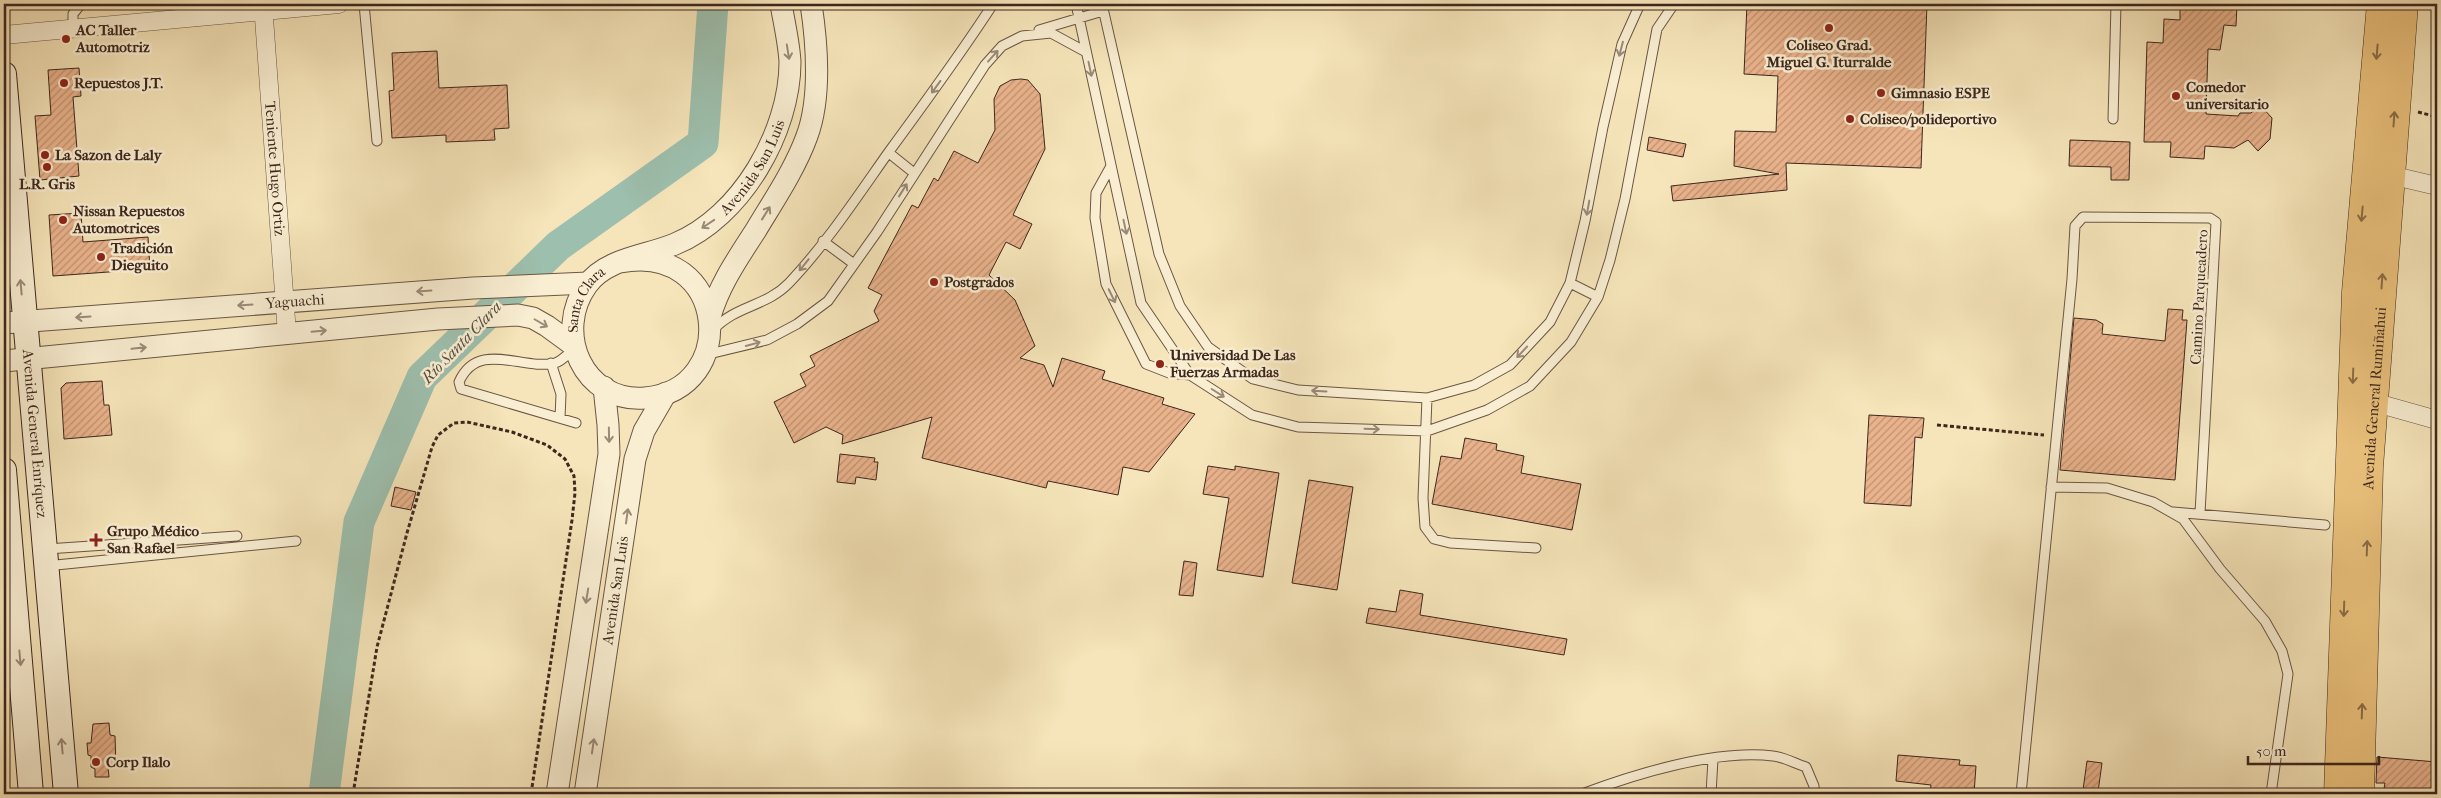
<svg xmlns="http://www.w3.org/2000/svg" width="2441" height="798" font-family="'IM FELL French Canon',serif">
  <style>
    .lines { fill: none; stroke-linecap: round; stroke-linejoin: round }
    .river { stroke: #9dbfad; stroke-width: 31 }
    .building { fill: url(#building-hatch); stroke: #3d271d }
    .service-casing { stroke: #6b5644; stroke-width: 11 }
    .minor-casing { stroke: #6b5644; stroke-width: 19 }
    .tertiary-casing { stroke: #6b5644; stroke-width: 23 }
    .secondary-casing { stroke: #3d271d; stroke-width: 26 }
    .trunk-casing { stroke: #3d271d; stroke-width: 29 }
    .path { stroke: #3d271d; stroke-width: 3; stroke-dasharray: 4 2.5; stroke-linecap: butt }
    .service { stroke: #f9eed2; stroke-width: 9 }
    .minor { stroke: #f9eed2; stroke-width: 18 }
    .tertiary { stroke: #f9eed2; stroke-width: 21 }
    .secondary { stroke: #f9eed2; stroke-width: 24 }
    .trunk { stroke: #ebc27d; stroke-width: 28 }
    .oneway { stroke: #9b8a78 }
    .oneway2 { stroke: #8b6d48 }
    .poi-dot { fill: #8f2418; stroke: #f9eed2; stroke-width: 2 }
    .labels { text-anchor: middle; stroke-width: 5; stroke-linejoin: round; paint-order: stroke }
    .poi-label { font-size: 15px; font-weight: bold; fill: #3d271d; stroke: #f9eed2; text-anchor: start }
    .street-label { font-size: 15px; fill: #3d271d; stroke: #f9eed2 }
    .water-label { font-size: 16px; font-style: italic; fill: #554d41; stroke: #f9eed2 }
  </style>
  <defs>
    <pattern id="building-hatch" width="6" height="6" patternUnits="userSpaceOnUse" patternTransform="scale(1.25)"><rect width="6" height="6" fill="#eab38c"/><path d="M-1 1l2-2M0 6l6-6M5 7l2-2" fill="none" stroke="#bf9272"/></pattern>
  </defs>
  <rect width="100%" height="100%" fill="#f6e5ba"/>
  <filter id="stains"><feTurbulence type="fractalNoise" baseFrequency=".004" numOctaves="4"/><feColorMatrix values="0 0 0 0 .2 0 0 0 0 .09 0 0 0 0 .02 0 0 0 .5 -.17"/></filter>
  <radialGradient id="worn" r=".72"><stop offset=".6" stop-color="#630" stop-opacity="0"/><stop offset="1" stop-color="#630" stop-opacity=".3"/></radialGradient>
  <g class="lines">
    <path class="river" d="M324,794l35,-272 63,-145 136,-131 145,-103 10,-139"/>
  </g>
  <path class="building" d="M1747,4h180l-6,164 -135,-5 1,27 -114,11 -2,-15 108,-12 -45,-8 1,-35 41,1 2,-56 -34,-2z
    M2180,4h57l-1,22 -12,-1 -4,25 -12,-1 -2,65 32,2 2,-3h11l9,-8 12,13 -2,21 -12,12 -10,-11 -14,8 -29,-2 -1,13 -34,-2 1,-15h-27l3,-100 16,1 1,-24 16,1z
    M437,51l2,37 68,-3 2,43 -15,1 1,11 -49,2v-7l-54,3 -3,-47 5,-1 -2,-37z
    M79,68l2,28 -8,1 6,79 -39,4 -5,-64 16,-1 -3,-45z
    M1021,79l7,1 12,14 5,55 -32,66 19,9 -12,25 -14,-7 -17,33 26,25 20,46 -15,12 24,7 9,22 9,-29 43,13 -3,8 62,19 -2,6 33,10 -46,58 -26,-5 -5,28 -70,-14 -2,7 -124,-30 10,-41 -90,27 1,-9 -17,-8 -32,16 -20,-41 32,-16 -6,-12 15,-8 -5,-10 69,-35 -5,-10 8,-16 -14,-7 44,-83 6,3 16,-30 4,3 16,-30 24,12 17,-33 -1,-31 6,-13 11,-6z
    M1649,137l37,7 -3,13 -36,-7z
    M2070,140l60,2 -1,38h-18v-13l-42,-1z
    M81,213l2,29 65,-5 2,32 -97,7 -4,-61z
    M2168,309l15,1 -1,10h5l-12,160 -115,-10 14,-152 22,2 7,4 -1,10 63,7z
    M102,381l2,24h5l3,30 -48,4 -3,-51 5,-5z
    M1869,415l55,3 -2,20 -7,-1 -4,69 -47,-3z
    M1465,438l32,6 -1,6 28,6 -3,17 60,11 -9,46 -140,-26 9,-48 20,3z
    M840,454l35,4 -1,4h4l-2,18 -20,-3 -1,7 -18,-2z
    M1208,466l27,4v-4l44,7 -16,104 -46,-7 12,-72 -26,-4z
    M1309,480l44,7 -16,103 -45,-7z
    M395,487l21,5 -5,18 -20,-4z
    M1184,561l13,2 -4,33 -14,-1z
    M1400,590l23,4 -3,21 147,24 -3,16 -198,-32 3,-15 27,4z
    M109,723l1,12 5,1 1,31h-8l1,10h-14v-8l-4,-2v-11l-3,-1 -1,-12h4l2,-19z
    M1898,755l62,5 -1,5 17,1 -2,28h-44l1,-9 -35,-4z
    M2377,757l60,5v32l-53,-5 1,-6h-9z
    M2087,761l15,2 -4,29 -15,-2z"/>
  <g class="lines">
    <defs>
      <path id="service" d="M364,4l13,137
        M1076,4l65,299 49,72 62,40 46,12 129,4 60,-21 43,-24 41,-44 27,-45 12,-37 15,-61 32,-170 17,-25
        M1102,4l57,250 21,52 28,41 45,32 45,11 129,8 47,-13 36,-20 40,-43 20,-39 15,-62 18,-94 19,-83 18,-40
        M73,28v-14l8,-10
        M1039,30l64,-19
        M2113,119l3,-115
        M889,153l25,20
        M1111,166l-15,27 -1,25 11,66 40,80 23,9 21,2
        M823,241l31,23
        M1570,283l28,14
        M713,330c23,-25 53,-23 76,-47 37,-39 68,-86 99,-130 36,-49 72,-98 105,-149
        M574,349c-5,4 -12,12 -19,14 -32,8 -77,-24 -96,19l2,7 115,34
        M705,355l62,-15 30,-16 31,-23 49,-69 108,-167 17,-19 20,-10 29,-3 35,19
        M551,363l10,31 -1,24
        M1427,398l-4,100 2,29 9,12 16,4 86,5
        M2051,487l56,1 46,14 30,17 37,50 45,52 17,30 6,23 -17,120
        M2173,512l152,13
        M47,549l190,-13
        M46,566l250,-25
        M1582,794c53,-20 134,-45 191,-38 11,1 23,8 33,11l8,19v8
        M1711,794l2,-35
        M2021,794l51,-515 3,-53 8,-9 127,1 6,4 -16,291"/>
      <g id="minor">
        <path id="s1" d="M263,4l24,330"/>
        <path d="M4,35l335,-31"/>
        <path d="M2390,175l47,11"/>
        <path d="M2373,402l64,18"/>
      </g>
      <g id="tertiary">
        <path id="s2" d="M620,262c108,-21 121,128 25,136 -62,5 -92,-66 -58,-113 19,-27 60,-29 88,-41 66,-27 115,-112 115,-182 -1,-19 -6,-40 -9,-58"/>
        <path d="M710,317c9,-32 28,-59 46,-87 18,-30 39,-61 51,-94 14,-38 10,-93 4,-132"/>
        <path id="s3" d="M4,323l469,-35 115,-5"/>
        <path d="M4,361l434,-42 80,-4 15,3 14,8 26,19"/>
        <path d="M557,794l52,-340 -1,-29 -4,-38"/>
        <path id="s4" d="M585,794l50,-335 9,-28 22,-38"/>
      </g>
      <g id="secondary">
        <path id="s5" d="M4,74l62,720"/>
        <path d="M4,470l27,324"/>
      </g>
      <g id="trunk">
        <path d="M2338,794l18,-502 25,-288"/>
        <path id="s6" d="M2360,794l9,-327 35,-463"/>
      </g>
    </defs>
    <use href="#service" class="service-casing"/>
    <use href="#minor" class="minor-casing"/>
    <use href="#tertiary" class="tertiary-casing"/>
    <use href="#secondary" class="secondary-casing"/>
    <use href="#trunk" class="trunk-casing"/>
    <path class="path" d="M1116,7l8,-3
      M2418,112l19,5
      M1937,425l107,10
      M353,794l24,-147 30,-114 25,-86 6,-12 16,-12 13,-1 45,10 35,13 18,14 9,17 1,17 -3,27 -41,274"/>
    <use href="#service" class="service"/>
    <use href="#minor" class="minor"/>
    <use href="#tertiary" class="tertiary"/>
    <use href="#secondary" class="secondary"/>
    <use href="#trunk" class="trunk"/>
  </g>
  <defs><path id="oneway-shaft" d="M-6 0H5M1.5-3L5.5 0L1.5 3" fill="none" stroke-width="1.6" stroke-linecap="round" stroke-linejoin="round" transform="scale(1.25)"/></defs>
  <g class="oneway">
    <use href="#oneway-shaft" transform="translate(1621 49) rotate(105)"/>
    <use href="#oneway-shaft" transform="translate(788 52) rotate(81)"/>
    <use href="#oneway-shaft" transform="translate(993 56) rotate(-48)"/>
    <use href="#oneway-shaft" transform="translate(1090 69) rotate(78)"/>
    <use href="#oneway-shaft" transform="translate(936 87) rotate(126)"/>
    <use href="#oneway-shaft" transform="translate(903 190) rotate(-58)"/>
    <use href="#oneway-shaft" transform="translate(1588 208) rotate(100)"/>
    <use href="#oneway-shaft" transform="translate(766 213) rotate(-58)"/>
    <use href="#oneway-shaft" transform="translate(708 224) rotate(146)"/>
    <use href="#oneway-shaft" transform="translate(1125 227) rotate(78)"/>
    <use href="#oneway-shaft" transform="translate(804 265) rotate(129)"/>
    <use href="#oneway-shaft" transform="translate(21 287) rotate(-95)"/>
    <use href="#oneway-shaft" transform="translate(424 291) rotate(176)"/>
    <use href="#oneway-shaft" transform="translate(1112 296) rotate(64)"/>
    <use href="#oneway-shaft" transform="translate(245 305) rotate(176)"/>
    <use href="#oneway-shaft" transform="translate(83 317) rotate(176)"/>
    <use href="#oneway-shaft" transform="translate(541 323) rotate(30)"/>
    <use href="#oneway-shaft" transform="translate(319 331) rotate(-5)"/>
    <use href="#oneway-shaft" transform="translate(753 344) rotate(-15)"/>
    <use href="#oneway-shaft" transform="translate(139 348) rotate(-6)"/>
    <use href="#oneway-shaft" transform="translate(1522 352) rotate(133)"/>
    <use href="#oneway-shaft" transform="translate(1319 391) rotate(-177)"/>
    <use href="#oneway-shaft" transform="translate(1218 393) rotate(32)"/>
    <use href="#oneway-shaft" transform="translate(1372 429) rotate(2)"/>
    <use href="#oneway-shaft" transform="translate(609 435) rotate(89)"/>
    <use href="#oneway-shaft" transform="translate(627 516) rotate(-82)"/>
    <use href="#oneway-shaft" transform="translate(587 596) rotate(99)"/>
    <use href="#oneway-shaft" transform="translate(20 658) rotate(85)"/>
    <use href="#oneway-shaft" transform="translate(62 746) rotate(-95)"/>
    <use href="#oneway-shaft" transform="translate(593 746) rotate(-82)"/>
  </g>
  <g class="oneway2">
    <use href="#oneway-shaft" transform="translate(2377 52) rotate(95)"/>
    <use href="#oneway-shaft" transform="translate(2394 119) rotate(-86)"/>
    <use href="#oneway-shaft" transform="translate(2362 214) rotate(95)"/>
    <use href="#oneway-shaft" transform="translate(2382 281) rotate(-86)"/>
    <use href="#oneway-shaft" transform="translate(2353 376) rotate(92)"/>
    <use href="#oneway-shaft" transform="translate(2367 548) rotate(-88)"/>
    <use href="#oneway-shaft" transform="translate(2344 609) rotate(92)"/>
    <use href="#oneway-shaft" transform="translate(2362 711) rotate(-88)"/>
  </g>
  <g class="poi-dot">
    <circle cx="1829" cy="28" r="5"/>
    <circle cx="66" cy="39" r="5"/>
    <circle cx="64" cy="83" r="5"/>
    <circle cx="1881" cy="93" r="5"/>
    <circle cx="2176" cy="96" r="5"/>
    <circle cx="1850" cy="119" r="5"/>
    <circle cx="45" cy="155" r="5"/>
    <circle cx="47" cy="167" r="5"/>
    <circle cx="63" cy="220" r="5"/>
    <circle cx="101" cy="257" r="5"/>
    <circle cx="934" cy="282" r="5"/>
    <circle cx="1160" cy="364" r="5"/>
    <path d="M93.5 532.5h5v5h5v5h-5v5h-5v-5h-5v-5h5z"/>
    <circle cx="96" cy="762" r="5"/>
  </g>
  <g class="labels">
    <g class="poi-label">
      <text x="76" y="35">AC Taller<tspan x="76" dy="17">Automotriz</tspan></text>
      <text x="1829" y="50" text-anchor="middle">Coliseo Grad.<tspan x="1829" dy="17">Miguel G. Iturralde</tspan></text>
      <text x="74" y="88">Repuestos J.T.</text>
      <text x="2186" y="92">Comedor<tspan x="2186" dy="17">universitario</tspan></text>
      <text x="1891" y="98">Gimnasio ESPE</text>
      <text x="1860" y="124">Coliseo/polideportivo</text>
      <text x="55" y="160">La Sazon de Laly</text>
      <text x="47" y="189" text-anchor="middle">L.R. Gris</text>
      <text x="73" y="216">Nissan Repuestos<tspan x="73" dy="17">Automotrices</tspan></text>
      <text x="111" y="253">Tradición<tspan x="111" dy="17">Dieguito</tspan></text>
      <text x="944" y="287">Postgrados</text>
      <text x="1170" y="360">Universidad De Las<tspan x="1170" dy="17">Fuerzas Armadas</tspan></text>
      <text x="107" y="536">Grupo Médico<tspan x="107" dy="17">San Rafael</tspan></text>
      <text x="106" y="767">Corp Ilalo</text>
    </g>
    <g class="street-label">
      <text dy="5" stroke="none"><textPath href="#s2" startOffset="605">Avenida San Luis</textPath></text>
      <text dy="5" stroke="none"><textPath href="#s1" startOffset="165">Teniente Hugo Ortiz</textPath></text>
      <text transform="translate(2199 297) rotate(-87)" y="5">Camino Parqueadero</text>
      <text dy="5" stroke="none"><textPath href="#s3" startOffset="292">Yaguachi</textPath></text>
      <text dy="5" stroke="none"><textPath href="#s2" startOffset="380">Santa Clara</textPath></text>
      <text dy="5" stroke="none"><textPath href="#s6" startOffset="396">Avenida General Rumiñahui</textPath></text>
      <text dy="5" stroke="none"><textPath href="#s5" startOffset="361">Avenida General Enríquez</textPath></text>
      <text dy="5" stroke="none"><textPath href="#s4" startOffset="206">Avenida San Luis</textPath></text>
    </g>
    <g class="water-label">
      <text transform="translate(461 342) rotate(-46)" y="6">Río Santa Clara</text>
    </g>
  </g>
  <rect width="2441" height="798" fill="none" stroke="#f6e5ba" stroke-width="20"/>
  <rect x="5" y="5" width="2431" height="788" fill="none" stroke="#3d271d" stroke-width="2.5"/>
  <rect x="10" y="10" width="2421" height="778" fill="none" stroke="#3d271d"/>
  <path d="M2248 756v8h131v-8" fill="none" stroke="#3d271d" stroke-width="2.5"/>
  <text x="2256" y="756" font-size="15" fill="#3d271d" stroke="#f9eed2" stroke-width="4" paint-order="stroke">50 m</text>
  <rect width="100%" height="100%" filter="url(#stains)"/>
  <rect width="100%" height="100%" fill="url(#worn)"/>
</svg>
